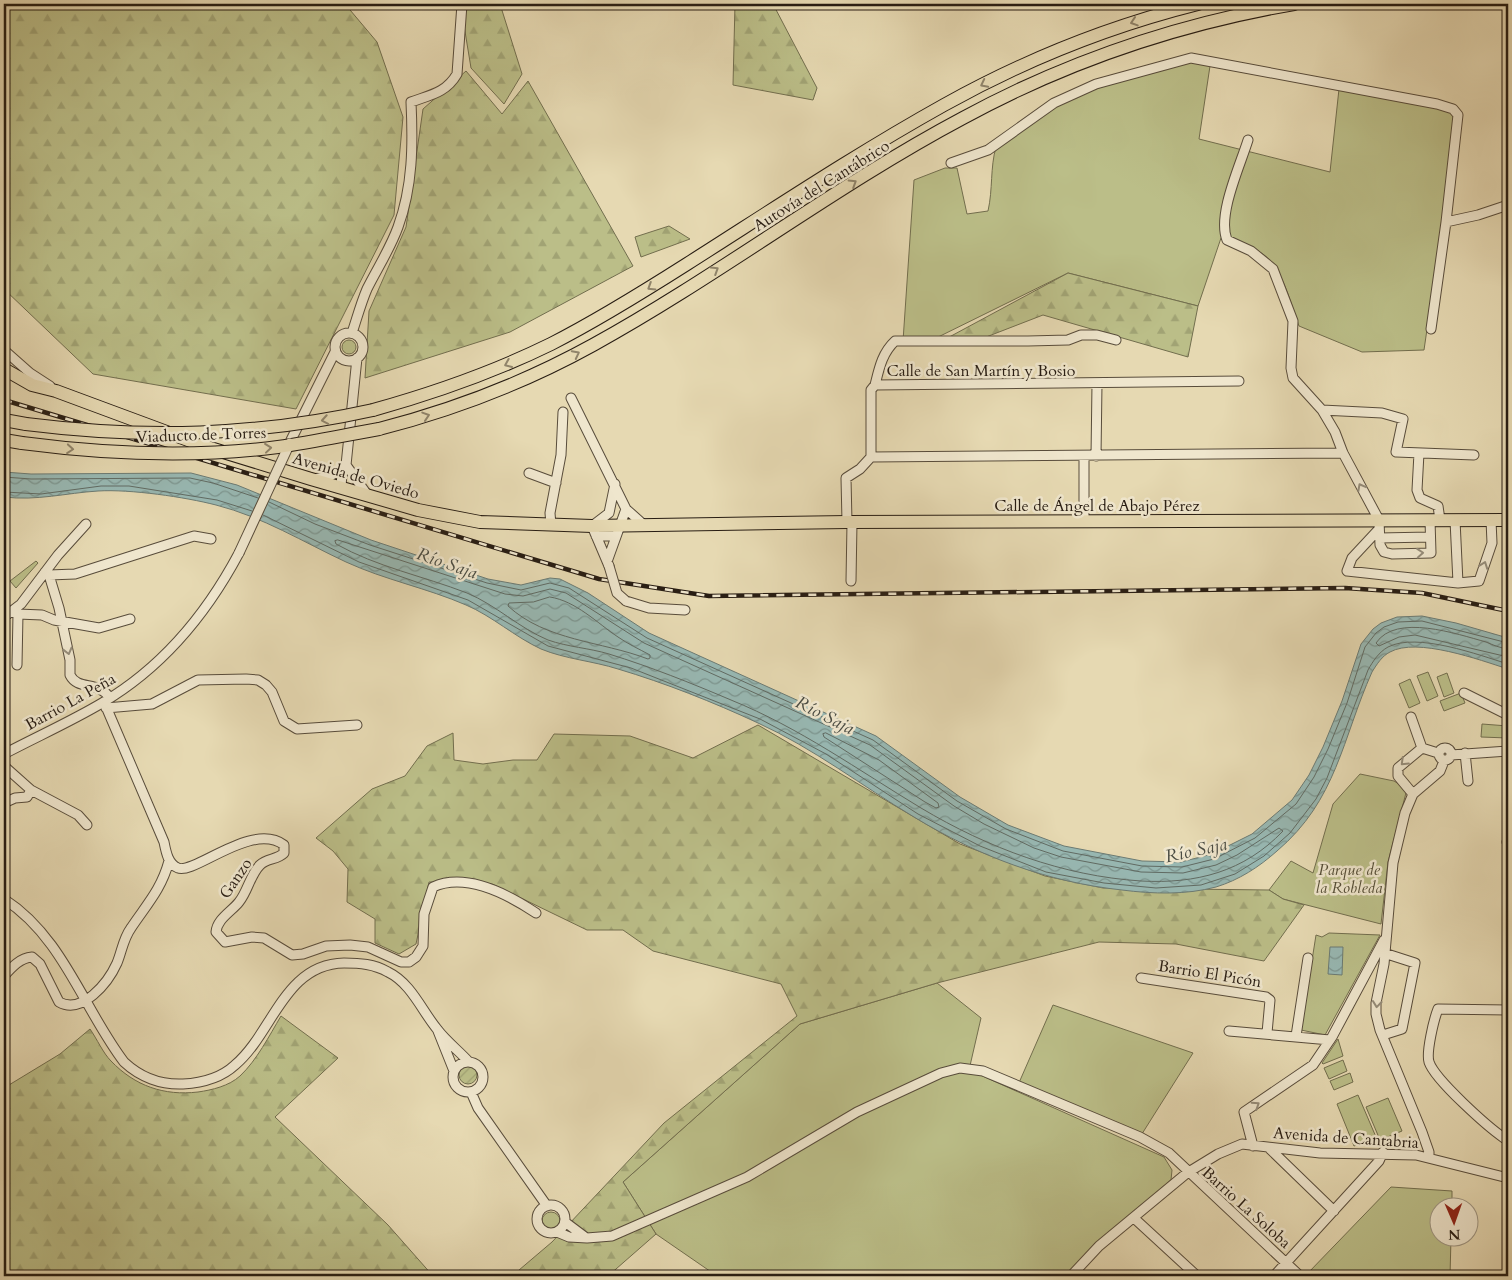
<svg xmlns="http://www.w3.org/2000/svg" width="1512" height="1280" font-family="Cardo,serif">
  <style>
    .green { fill: #bbbe88; stroke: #726e4e }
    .forest { fill: url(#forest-firs); stroke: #726e4e }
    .garden { fill: url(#garden-furrows); stroke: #726e4e }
    .water { fill: url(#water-waves); stroke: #6b7b74 }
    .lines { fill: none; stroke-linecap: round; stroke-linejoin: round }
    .shore { stroke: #606b64; stroke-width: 1 }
    .minor-casing { stroke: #584c3b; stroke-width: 11 }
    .highway-casing { stroke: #281d13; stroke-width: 14 }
    .minor { stroke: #efe6cd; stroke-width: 9 }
    .highway { stroke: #e6d9b2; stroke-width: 12 }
    .rail-casing { stroke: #281d13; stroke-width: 4.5 }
    .rail { stroke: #efe6cd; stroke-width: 2.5; stroke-dasharray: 8; stroke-linecap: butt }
    .minor-bridge-casing { stroke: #584c3b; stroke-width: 11; stroke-linecap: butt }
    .highway-bridge-casing { stroke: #281d13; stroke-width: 14; stroke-linecap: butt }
    .minor-bridge { stroke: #efe6cd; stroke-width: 9 }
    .highway-bridge { stroke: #e6d9b2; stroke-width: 12 }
    .oneway { stroke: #90846a }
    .oneway2 { stroke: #958c79 }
    .labels { text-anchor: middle; stroke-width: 5; stroke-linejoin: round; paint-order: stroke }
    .street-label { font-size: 16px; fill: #281d13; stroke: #efe6cd }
    .park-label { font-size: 16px; font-style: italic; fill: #544d36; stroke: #efe6cd }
    .water-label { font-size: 18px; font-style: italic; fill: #4a4c43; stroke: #efe6cd }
  </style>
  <defs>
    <pattern id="forest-firs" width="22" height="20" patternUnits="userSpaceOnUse" patternTransform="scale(1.25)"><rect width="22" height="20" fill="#bbbe88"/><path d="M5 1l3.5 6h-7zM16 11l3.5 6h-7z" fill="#a1a374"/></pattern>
    <pattern id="garden-furrows" width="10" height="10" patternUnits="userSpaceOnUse" patternTransform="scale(1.25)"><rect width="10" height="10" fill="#bbbe88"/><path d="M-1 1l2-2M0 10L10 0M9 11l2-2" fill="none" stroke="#a1a374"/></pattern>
    <pattern id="water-waves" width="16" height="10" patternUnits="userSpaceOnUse" patternTransform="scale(1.25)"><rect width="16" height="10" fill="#98b9b4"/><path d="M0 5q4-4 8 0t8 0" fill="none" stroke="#7c9691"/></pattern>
  </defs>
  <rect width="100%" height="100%" fill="#e6d9b2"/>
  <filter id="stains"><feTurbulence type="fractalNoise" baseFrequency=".004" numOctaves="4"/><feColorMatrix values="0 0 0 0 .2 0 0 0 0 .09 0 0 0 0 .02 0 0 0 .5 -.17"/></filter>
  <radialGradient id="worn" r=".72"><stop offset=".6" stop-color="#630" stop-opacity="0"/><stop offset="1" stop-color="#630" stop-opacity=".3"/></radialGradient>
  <path class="green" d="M1190,60l20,6 -11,73 131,33 9,-83 114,20 5,6 -34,235 -62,2 -63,-26c-7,-19 -13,-43 -25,-61 -8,-13 -38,-27 -53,-27l-23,68 -130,-33 -140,69 -25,-1 11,-161 31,-12h12l10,46 21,-3c5,-22 2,-43 8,-64l60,-42 26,-12z
    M342 347a7 7 0 1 1 14 0a7 7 0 1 1-14 0Z
    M36,561l2,2 -22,25 -6,-7z
    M1428,672l10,24 -11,5 -10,-25z
    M1447,673l7,20 -10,4 -7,-20z
    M1410,679l10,24 -11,5 -10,-24z
    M1461,693l4,10 -21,8 -4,-10z
    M1482,724l26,2v12l-27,-1z
    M1360,774l34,7 13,8 -19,73 -7,62 -98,-25 -14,-9 22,-29 22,12 20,-69z
    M1329,933l51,2 -55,100 -24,-5 15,-95 6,2z
    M937,983l44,35 -12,52 195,87 8,13 -1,10 -75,64 -29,32h-350l-61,-42 -33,-52 177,-158z
    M1053,1005l140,48 -53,84 -122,-52z
    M1338,1039l5,17 -20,8 -1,-1z
    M1343,1060l4,11 -18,8 -5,-11z
    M1350,1073l3,9 -19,8 -4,-9z
    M1358,1095l18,42 -22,9 -17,-42z
    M1388,1098l14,33 -22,9 -14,-33z
    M1391,1187l61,4v16l-12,1v30h11l-1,38h-139l-3,-3z
    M542 1221a9 9 0 1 1 18 0a9 9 0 1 1-18 0Z"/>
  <path class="forest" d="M4,4h341l32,38 26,75 -9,98 -98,194 -203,-35 -89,-85z
    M468,4h32l22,70 -18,30 -33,-36 -10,-61z
    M735,4h38l44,84 -4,12 -80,-15z
    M466,71l36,43 26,-33 105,185 -123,66 -145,46 4,-67 37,-84 17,-118z
    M669,226l21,13 -49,18 -6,-20z
    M1068,273l130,33 -10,51 -145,-42 -62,24 -41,3z
    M758,725l202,119 85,32 58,12 166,2 14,9 21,6 -40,56 -88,-17 -77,-2 -162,41 -137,41 -177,158 33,52 -48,42h-96l40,-34 112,-119 133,-107 -16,-32 -128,-33 -30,-21h-36l-95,-46 -63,-2 -13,62 -17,10 -24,-11v-24l-28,-17 1,-33 -15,-18 -17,-13 56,-49 33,-13 22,-30 26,-13 1,27 29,4 30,-4h24l17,-26 76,2 63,22z
    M281,1016l57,42 -63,59 113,108 45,51h-429v-188l56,-34 30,-25c7,10 13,24 21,32 24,25 53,35 87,31 14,-2 31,-6 42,-16 17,-16 29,-40 41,-60z"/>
  <path class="garden" d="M459 1075a9 9 0 1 1 18 0a9 9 0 1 1-18 0Z"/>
  <path class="water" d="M4,472l27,2 160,-1 46,12 134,55 117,39 33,6 29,-7 10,1 28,14 61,40 227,103 84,61 48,28 56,21 78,15 39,1 31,-8 40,-20 40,-34 17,-25 14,-28 19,-46 19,-57 12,-15 8,-6 16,-6 25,-1 34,7 52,15v31c-28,-9 -91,-32 -118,-17 -8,4 -13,12 -18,20 -30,67 -35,128 -95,179 -18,16 -38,29 -61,36 -30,8 -63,7 -94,3 -75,-8 -144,-34 -208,-73 -52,-31 -101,-69 -156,-94 -45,-21 -93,-40 -140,-54 -25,-8 -53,-10 -77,-20 -26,-12 -49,-33 -75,-44 -39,-17 -81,-25 -120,-43 -43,-20 -83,-45 -130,-57 -31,-8 -86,-16 -118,-14 -32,2 -61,10 -94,6z
    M1330,947h13l-1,28 -14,-1z"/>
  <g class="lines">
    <path class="shore" d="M4,477l27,2 159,-1 23,5 45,15
      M4,492l37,2 60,-8h28l88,14 35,11
      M269,502l46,22 55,21 117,38 34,7 29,-7 19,5 78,50 226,102 84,61 49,28 57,22 79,15 40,1 32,-8 41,-21 41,-34 18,-27 14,-28 19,-46 18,-56 11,-14 8,-6 14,-5 24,-1 86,22
      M263,515l96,47 109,38 80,46 83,22 129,51 66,35 92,60 62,32 66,26 58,11 52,5 45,-3 34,-11 29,-18 26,-23 26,-34 11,-21 41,-108c5,-9 11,-18 20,-23 29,-15 91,8 120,17
      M338,540l167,54 18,2 27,-7 16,4 78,50 226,102 84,61 30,18 50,24 27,9 80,15 42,1 33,-8 21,-10 42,-27 4,3c-39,41 -87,53 -142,50 -78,-5 -153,-33 -220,-73 -63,-38 -121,-80 -190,-108 -40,-17 -80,-33 -122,-46 -20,-6 -41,-7 -61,-14 -29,-12 -52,-35 -81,-47 -44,-17 -90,-26 -131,-49l-1,-3z
      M550,597c26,4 47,26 68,40 10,7 21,12 32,18v3l-2,1c-47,-18 -102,-18 -140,-53l1,-3 24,-1z
      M1508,649c-8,-1 -15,-4 -22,-7 -29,-8 -90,-29 -110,1l3,3 20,-9 16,-2 93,22
      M826,733l53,27 59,43 1,4 -3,1 -11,-6 -101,-65 -1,-3z"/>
    <defs>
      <path id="minor" d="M1248,140c-8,26 -31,75 -21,100l24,11 22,18 20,52 -2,47 2,10 29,32 13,22 8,21 36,67 1,25 4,7 8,2 39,-1 -1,-33
        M951,163l37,-13 66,-47 42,-19 95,-26 246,46 16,5 5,6 -12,107 32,-7 30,-10
        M1431,329l15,-107
        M335 347a14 14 0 1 1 28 0a14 14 0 1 1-28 0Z
        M352,333c5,-15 9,-30 15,-44 10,-20 23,-40 31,-62 15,-41 15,-83 13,-125 19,-7 35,-9 46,-28l5,-70
        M1116,340l-19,-5h-16l-13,5 -40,1h-133c-13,12 -16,28 -20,44l364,-4
        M4,350l26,23 20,13
        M571,398l55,111 18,16
        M1322,410l60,3 21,6 -7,33 78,3
        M291,440l44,-88
        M1419,453l-2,37 3,8 18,8 2,14
        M1096,456l1,-72
        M871,457l472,-4
        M871,457v-67l4,-5
        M346,465l20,28
        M529,473l27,10
        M314,479l16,-3 14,-8
        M341,488l1,-16 4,-7 11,-107
        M1455,520l3,63 21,-2 13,-38 -1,-23
        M847,522l-1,-44 14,-9 11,-12
        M1084,522v-66
        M551,525l-1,-12 11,-58 2,-43
        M1379,529l-27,29 -5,13 111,12
        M596,536h20
        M1379,538l51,-1
        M608,559l18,-50
        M1508,565v4
        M609,566l-17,-40 17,-13 6,-29
        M45,572l4,3 10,33 11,52v15c8,16 28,5 40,23
        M49,575l26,-1 119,-38 17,3
        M851,581l1,-58
        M626,601l23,7 36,2
        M13,612l5,2 24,1 12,5 45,8 31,-9
        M4,617l17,-13 37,-49 28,-31
        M17,665l1,-51
        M1464,693l44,22
        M104,702l60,140c2,10 4,22 14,26 16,7 74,-47 106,-23v8c-7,7 -17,5 -24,12 -10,10 -12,26 -21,37 -8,10 -22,17 -23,30l9,10 27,-5 12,1 28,17 11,-1 23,-8 24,-1 18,2 33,15h8l7,-5 7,-11 1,-32 9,-27c33,-15 76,8 103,26
        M106,708l46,-4 46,-24 48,-1 12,1 8,5 6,7 12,29 13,8 60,-4
        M1411,717l11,31
        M1439 754a6 6 0 1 1 12 0a6 6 0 1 1-12 0Z
        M1465,753l3,28
        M4,754c32,-17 66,-32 98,-51 61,-36 104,-88 137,-150
        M1451,755l57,-4
        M4,766l27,24 -4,7 -12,1 -11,5
        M31,790l47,25 9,10
        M1413,794l-15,-18v-8l24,-20 16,5
        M1507,842l1,2
        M4,899c59,38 79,109 120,163 16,15 37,23 59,22 18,-1 38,-6 52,-19 38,-32 49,-101 109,-102 16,0 30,1 44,9 23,11 34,39 49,57 9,12 22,22 32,33
        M4,976c8,-9 16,-18 28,-19l8,7 19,38c23,13 49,-19 58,-39 5,-12 6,-24 14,-35 16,-24 30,-38 38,-67
        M1141,978l125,19 4,3 -3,33
        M438,1031l16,40
        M1229,1031l101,9
        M1383,1035l19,-6 13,-66 -31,-10
        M1296,1036l12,-78
        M453 1077a15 15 0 1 1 30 0a15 15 0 1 1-30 0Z
        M471,1092l7,16 69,98
        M1504,1138c-16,-11 -69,-58 -75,-76 -3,-10 5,-43 9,-53l70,1
        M1253,1146l-9,-34 69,-47 19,-28 52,-97
        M1269,1148l65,63
        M1429,1158v-6l-7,-20 -42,-102 -4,-16v-11l8,-39 9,-101 12,-50 8,-19 27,-23 4,-10
        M537 1219a14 14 0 1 1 28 0a14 14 0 1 1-28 0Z
        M1135,1219l62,57
        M565,1222l20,15
        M557,1232l12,5 18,1 25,-2 135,-59 110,-65 84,-39 19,-5 23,3 157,66 29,16 131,123
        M1071,1276l28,-30 88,-73 31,-19 24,-10 78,9 96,2 92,23
        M1274,1276l105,-115 4,-9"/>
      <path id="highway" d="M4,369l28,16 24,6 151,56 104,32 107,31 62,12 112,4 255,-4 661,-2
        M373,410c61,-17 121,-38 178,-66 47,-24 92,-52 136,-80 85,-54 169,-110 257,-159 79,-44 166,-79 254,-101
        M4,420l22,4
        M379,429c74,-19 147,-47 214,-84 127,-70 242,-159 370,-227 103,-56 215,-94 331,-114
        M4,440l18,3"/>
    </defs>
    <use href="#minor" class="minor-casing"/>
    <use href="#highway" class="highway-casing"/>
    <use href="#minor" class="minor"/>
    <use href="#highway" class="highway"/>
    <defs>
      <path id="rail" d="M4,400l595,179 110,17 636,-8 77,5 86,18"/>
    </defs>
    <use href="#rail" class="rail-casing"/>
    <use href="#rail" class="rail"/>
    <defs>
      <path id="minor-bridge" d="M239,553l51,-110
        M609,566l8,27 9,8"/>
      <path id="highway-bridge" d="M26,424c119,15 230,12 347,-14
        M22,443c84,11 171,15 256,4 34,-5 67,-12 101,-18"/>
    </defs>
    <use href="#minor-bridge" class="minor-bridge-casing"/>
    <use href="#highway-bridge" class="highway-bridge-casing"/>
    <use href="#minor-bridge" class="minor-bridge"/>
    <use href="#highway-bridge" class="highway-bridge"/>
  </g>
  <defs><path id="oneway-chevron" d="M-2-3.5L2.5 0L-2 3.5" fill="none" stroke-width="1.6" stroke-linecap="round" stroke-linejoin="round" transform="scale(1.25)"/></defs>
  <g class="oneway">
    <use href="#oneway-chevron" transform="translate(1134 22) rotate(162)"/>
    <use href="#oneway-chevron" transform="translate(984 84) rotate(153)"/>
    <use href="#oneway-chevron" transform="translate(853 183) rotate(-32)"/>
    <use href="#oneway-chevron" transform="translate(715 270) rotate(-32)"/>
    <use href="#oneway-chevron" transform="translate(651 287) rotate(148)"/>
    <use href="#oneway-chevron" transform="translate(576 354) rotate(-27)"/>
    <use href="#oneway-chevron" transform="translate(508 364) rotate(157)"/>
    <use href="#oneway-chevron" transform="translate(426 416) rotate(-18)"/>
    <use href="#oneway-chevron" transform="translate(325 420) rotate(170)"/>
    <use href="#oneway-chevron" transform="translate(268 448) rotate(-6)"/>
    <use href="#oneway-chevron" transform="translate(70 449) rotate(5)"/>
  </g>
  <g class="oneway2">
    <use href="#oneway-chevron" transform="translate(1361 487) rotate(-118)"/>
    <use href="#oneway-chevron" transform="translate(1420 553) rotate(-4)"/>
    <use href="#oneway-chevron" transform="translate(1484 565) rotate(-70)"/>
    <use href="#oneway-chevron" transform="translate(68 651) rotate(76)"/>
    <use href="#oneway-chevron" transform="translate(1404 762) rotate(136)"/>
    <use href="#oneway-chevron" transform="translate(1377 1004) rotate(96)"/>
    <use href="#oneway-chevron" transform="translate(1256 1105) rotate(-33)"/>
  </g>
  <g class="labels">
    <g class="street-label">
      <text transform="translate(821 185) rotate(-32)" y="6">Autovía del Cantábrico</text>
      <text x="981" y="376">Calle de San Martín y Bosio</text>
      <text transform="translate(201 434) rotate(-2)" y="6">Viaducto de Torres</text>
      <text transform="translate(356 475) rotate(16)" y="6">Avenida de Oviedo</text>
      <text x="1097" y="511">Calle de Ángel de Abajo Pérez</text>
      <text transform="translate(70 701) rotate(-29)" y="6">Barrio La Peña</text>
      <text transform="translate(235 878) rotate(-56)" y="6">Ganzo</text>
      <text transform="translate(1210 973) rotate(9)" y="6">Barrio El Picón</text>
      <text transform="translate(1346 1137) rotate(4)" y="6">Avenida de Cantabria</text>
      <text transform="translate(1247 1207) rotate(42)" y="6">Barrio La Soloba</text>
    </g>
    <g class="park-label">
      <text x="1349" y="875">Parque de<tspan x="1349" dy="18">la Robleda</tspan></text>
    </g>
    <g class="water-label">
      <text transform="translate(447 563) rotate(19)" y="6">Río Saja</text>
      <text transform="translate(825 715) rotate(27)" y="6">Río Saja</text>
      <text transform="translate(1196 850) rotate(-12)" y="6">Río Saja</text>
    </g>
  </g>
  <rect width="1512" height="1280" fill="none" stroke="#e6d9b2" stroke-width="20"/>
  <rect x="5" y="5" width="1502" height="1270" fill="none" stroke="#281d13" stroke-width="2.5"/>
  <rect x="10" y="10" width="1492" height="1260" fill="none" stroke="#281d13"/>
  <g transform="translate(1454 1222) rotate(178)"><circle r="24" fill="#efe6cd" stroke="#9f9683"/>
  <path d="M0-4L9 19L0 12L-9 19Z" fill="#8f2418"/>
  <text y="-8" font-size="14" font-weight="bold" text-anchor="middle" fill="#281d13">N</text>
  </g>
  <rect width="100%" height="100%" filter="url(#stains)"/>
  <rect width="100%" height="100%" fill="url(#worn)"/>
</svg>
